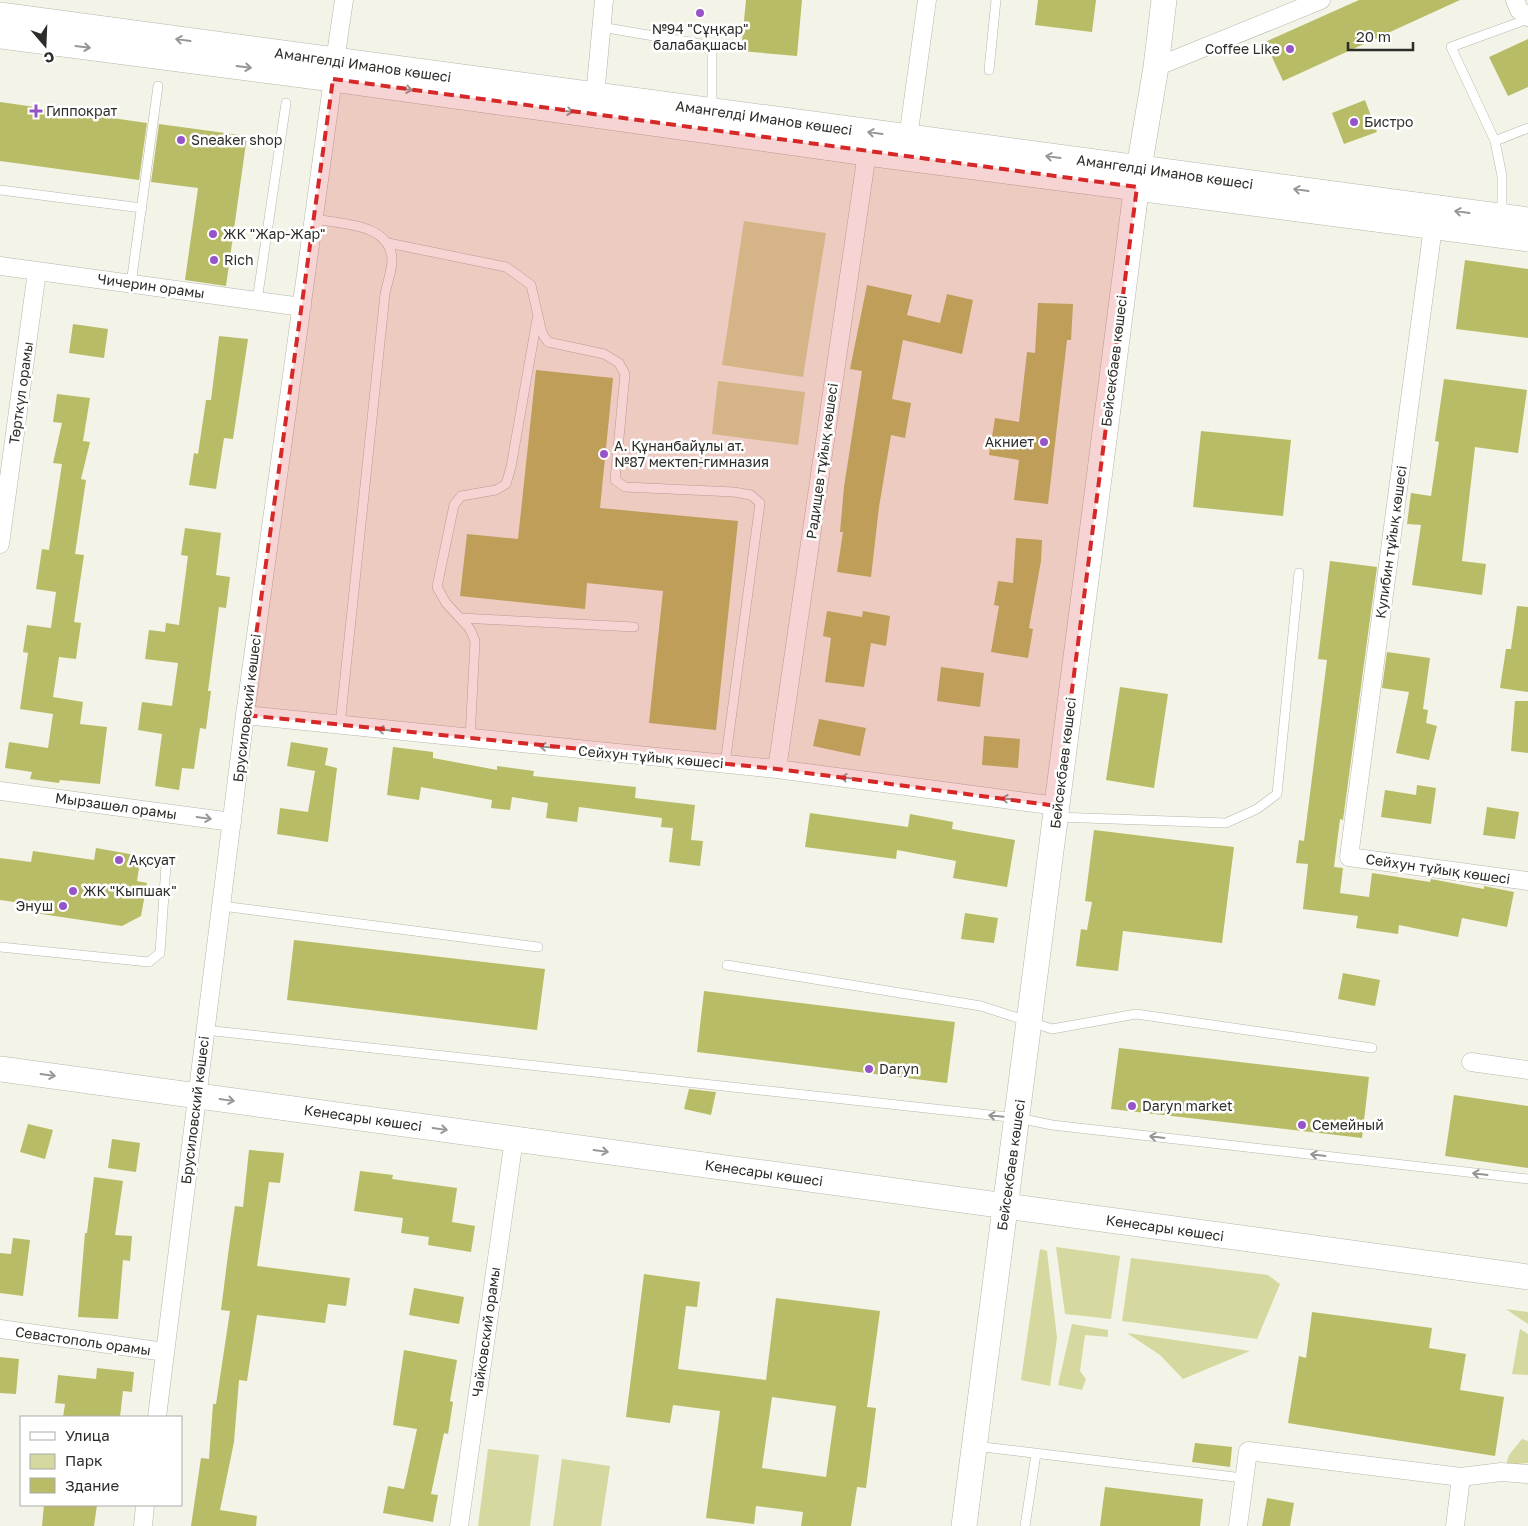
<svg xmlns="http://www.w3.org/2000/svg" width="1528" height="1526" font-family="'Golos Text',sans-serif">
  <style>
    .green { fill: #d5d89f }
    .building { fill: #b8bc66; fill-rule: evenodd }
    .lines { fill: none; stroke-linecap: round; stroke-linejoin: round }
    .lane-casing { stroke: #b5b6ab; stroke-width: 10 }
    .street-casing { stroke: #b5b6ab; stroke-width: 19 }
    .secondary-casing { stroke: #b5b6ab; stroke-width: 26 }
    .lane { stroke: #fff; stroke-width: 9 }
    .street { stroke: #fff; stroke-width: 18 }
    .secondary { stroke: #fff; stroke-width: 25 }
    .oneway { stroke: #969694 }
    .marked { fill: #d62828; fill-opacity: 0.2; stroke: #d62828; stroke-width: 4; stroke-dasharray: 10 6; stroke-linejoin: round }
    .poi-dot { fill: #9754c9; stroke: #fff; stroke-width: 2 }
    .labels { text-anchor: middle; stroke-width: 5; stroke-linejoin: round; paint-order: stroke }
    .poi-label { font-size: 14px; fill: #2d2e29; stroke: #fff; text-anchor: start }
    .street-label { font-size: 14px; fill: #2d2e29; stroke: #fff }
  </style>
  <rect width="100%" height="100%" fill="#f3f4e7"/>
  <path class="green" d="M744,221l82,12 -23,144 -81,-12z
    M718,381l87,11 -7,53 -86,-11z
    M1056,1247l64,9 -9,63 -46,-5z
    M1040,1249l7,2 10,87 -7,48 -29,-6z
    M1131,1258l137,17 12,9 -23,55 -135,-18z
    M1506,1309l22,3v12z
    M1072,1324l36,6v7l-23,-2 -5,36 6,8 -4,11 -24,-5z
    M1520,1329l8,5v41l-16,-1z
    M1127,1333l123,18 -67,28 -23,-24z
    M1522,1439l6,2v22l-22,2 3,-10z
    M488,1449l51,6 -9,71h-52z
    M562,1459l48,7 -9,60h-48z"/>
  <path class="building" d="M746,0h56l-5,56 -56,-5z
    M1038,0h58l-4,32 -57,-7z
    M1359,0h101l-177,81 -18,-39z
    M1528,39v48l-20,9 -19,-39z
    M1365,100l12,32 -33,12 -12,-31z
    M0,102l147,21 -8,57 -139,-19z
    M159,124l88,12 -21,150 -41,-6 13,-92 -47,-6z
    M1465,260l63,9v69l-72,-9z
    M867,285l45,10 -5,20 33,8 7,-29 26,6 -11,54 -59,-14 -11,59 19,4 -6,35 -14,-3 -12,72 -8,70 -34,-5 6,-40h-3l4,-45 18,-116 -12,-2z
    M1038,303l35,1 -2,36h-4l-19,164 -34,-4 5,-40 -30,-5 6,-37 24,4 8,-70 8,1z
    M73,324l35,5 -4,29 -35,-5z
    M219,336l29,3 -15,100 -9,-1 -8,51 -27,-4 5,-32 4,1 8,-54h5z
    M536,370l77,8 -13,130 138,13 -22,209 -67,-7 14,-132 -76,-8 -2,26 -125,-13 7,-62 51,5z
    M1444,379l83,11 -9,63 -43,-6 -13,114 24,3 -4,31 -70,-10 9,-60 -14,-1 4,-31 20,3 8,-54 -4,-1z
    M57,394l33,4 -7,43 7,1 -9,37 5,1 -11,74 9,1 -10,67 7,1 -5,36 -17,-2 -6,40 30,5 -3,22 27,3 -7,57 -40,-4 -1,3 -29,-4 2,-7 -27,-4 4,-26 39,6 5,-34 -33,-5 8,-56 -5,-1 4,-27 24,3 5,-36 -20,-3 6,-40 7,1 13,-86 -9,-1 9,-40 -9,-1z
    M1201,431l90,9 -8,76 -90,-9z
    M185,528l36,5 -5,42 14,2 -4,31 -7,-1 -11,84h3l-5,38 -6,-1 -6,41 -12,-1 -3,22 -24,-4 7,-52 -24,-4 4,-28 30,4 6,-43 -33,-4 4,-29 16,2 1,-9 13,2 9,-69 -7,-1z
    M1016,538l26,2 -1,21 -12,67 4,1 -5,29 -37,-6 8,-46 -5,-1 4,-24 15,2z
    M1330,561l47,6 -34,253 -3,-1 -6,48 9,1 -3,25 29,4 3,-24 58,9 1,-3 53,10v-3l30,6 -7,35 -45,-9 -4,19 -59,-12 -1,9 -42,-6 2,-12 -55,-7 5,-45 -12,-1 3,-23 5,1 23,-181 -9,-1z
    M1517,606l11,1v85l-28,-4 6,-39h5z
    M827,611l35,6 1,-6 27,5 -4,30 -15,-3 -7,44 -39,-5 6,-44 -8,-2z
    M1387,652l43,6 -7,51 5,1 -2,13 11,3 -8,34 -33,-7 13,-61 -27,-4z
    M941,667l43,6 -4,34 -43,-6z
    M1120,687l48,7 -14,94 -48,-8z
    M1515,701h13v52l-17,-2z
    M819,719l47,9 -6,28 -47,-10z
    M984,736l36,3 -2,29 -36,-3z
    M291,742l37,6 -3,17 12,3 -9,74 -51,-8 3,-26 28,4 7,-41 -28,-5z
    M393,747l40,5v6l64,12v-4l37,5 -1,5 103,11 -1,11 60,7 -4,35 12,1 -3,25 -31,-4 4,-34 -12,-1 1,-9 -83,-11 -2,15 -31,-4 2,-15 -36,-6 -2,13 -19,-2 1,-8 -71,-13 -2,13 -32,-5z
    M1417,785l19,3 -5,36 -50,-7 4,-27 31,5z
    M1487,807l32,5 -4,27 -32,-4z
    M810,813l98,14 2,-13 43,8 -1,7 63,11 -8,47 -54,-9 3,-17 -59,-11 -1,9 -91,-12z
    M1094,830l140,17 -12,96 -99,-12 -5,40 -42,-5 5,-37 6,1 5,-28 -7,-1z
    M96,848l45,8 -4,25 10,2 -6,33 -19,10 -101,-15 1,-8 -22,-3v-42l31,4 2,-11 61,9z
    M965,913l33,5 -4,25 -33,-4z
    M294,940l251,29 -8,61 -250,-30z
    M1343,973l37,7 -5,26 -37,-7z
    M704,991l251,31 -8,61 -250,-31z
    M1119,1048l250,29 -7,61 -251,-29z
    M689,1089l27,3 -5,23 -27,-6z
    M1454,1095l74,11v62l-83,-12z
    M28,1124l25,6 -8,29 -25,-7z
    M112,1139l28,4 -4,29 -28,-4z
    M249,1150l35,3 -4,30 -11,-1 -12,84 93,12 -4,28 -18,-2 -3,19 -68,-8 -10,66 -8,-1 -5,62 -14,68 37,6 -1,10h-65l10,-68 8,1 4,-55h3l14,-93 -9,-1 8,-63 6,-41 8,1z
    M360,1171l33,4 -1,4 65,9 -5,34 23,4 -4,26 -43,-7 1,-8 -28,-4 2,-15 -49,-7z
    M94,1177l29,4 -8,54 17,1 -2,25 -7,-1 -5,59 -40,-2 7,-84h2z
    M13,1238l17,2 -7,56 -23,-3v-40l11,1z
    M644,1274l56,8 -3,25 -11,-1 -8,63 88,11 10,-82 104,13 -13,96 9,1 -10,80 -9,-1 -6,39h-50l2,-14 -47,-6 -2,18 -48,-6 14,-107 -47,-6 -3,18 -44,-6zM772,1397l64,9 -10,71 -64,-9z
    M414,1288l50,9 -5,27 -50,-9z
    M1312,1312l120,16 -3,20 37,6 -6,36 44,7 -9,59 -207,-33 11,-67 7,2z
    M404,1350l53,10 -7,41 3,1 -5,32 -4,-1 -13,61 7,1 -5,27 -50,-9 5,-27 16,3 13,-60 -24,-4z
    M0,1357l19,2 -3,35 -16,-1z
    M97,1368l37,4 -2,20 -9,-1 -3,26h-57l2,-13 -10,-1 3,-28 38,4z
    M1195,1443l37,4 -2,20 -38,-5z
    M1105,1487l98,12 -3,27h-100z
    M1267,1498l27,5 -4,23h-28z
    M44,1505h53l-3,21h-52z"/>
  <g class="lines">
    <defs>
      <path id="lane" d="M601,27l100,17 11,8v57
        M989,70l7,-70
        M1495,141l33,-13
        M0,190l142,18
        M1502,215v-39l-7,-35 -44,-94 77,-28
        M314,219c26,5 77,4 78,41 0,11 -5,23 -7,34l-45,431
        M388,243l118,24 25,18 11,48 6,9 56,12 15,9 6,11 -10,106 10,7 109,5 17,3 9,8 -35,261
        M131,284l27,-198
        M257,301l29,-198
        M460,618l174,9
        M470,739l5,-98 -5,-12 -24,-26 -9,-16 17,-82 7,-9 35,-6 10,-6 5,-17 26,-148
        M1056,817l170,6 31,-14 20,-15 22,-221
        M222,906l316,41
        M0,947l149,15 11,-9 6,-88
        M727,965l254,41 71,23 84,-15 236,34
        M205,1030l813,88 34,7 476,54
        M975,1446l268,32
        M1025,1526l11,-72"/>
      <path id="street" d="M1515,0l4,10 9,7
        M335,61l9,-61
        M1156,67l165,-67
        M595,96l9,-96
        M908,138l19,-138
        M1433,227l-84,630 179,24
        M0,266l302,41
        M0,544l37,-273
        M245,715l532,54 280,37
        M777,769l90,-616
        M0,791l232,31
        M1471,1062l57,8
        M0,1329l165,23
        M157,1417l88,-702 88,-636
        M143,1526l2,-21
        M459,1526l55,-387
        M1238,1526l10,-75 213,26 40,-5 27,2
        M1455,1526l6,-49"/>
      <path id="secondary" d="M0,15l1528,205
        M0,36l333,43 534,74 661,86
        M0,1069l1528,208
        M964,1526l175,-1358 17,-101 8,-67"/>
    </defs>
    <use href="#lane" class="lane-casing"/>
    <use href="#street" class="street-casing"/>
    <use href="#secondary" class="secondary-casing"/>
    <use href="#lane" class="lane"/>
    <use href="#street" class="street"/>
    <use href="#secondary" class="secondary"/>
  </g>
  <defs><path id="oneway-shaft" d="M-6 0H5M1.5-3L5.5 0L1.5 3" fill="none" stroke-width="1.6" stroke-linecap="round" stroke-linejoin="round" transform="scale(1.25)"/></defs>
  <g class="oneway">
    <use href="#oneway-shaft" transform="translate(183 40) rotate(-172)"/>
    <use href="#oneway-shaft" transform="translate(83 47) rotate(7)"/>
    <use href="#oneway-shaft" transform="translate(244 67) rotate(7)"/>
    <use href="#oneway-shaft" transform="translate(405 89) rotate(8)"/>
    <use href="#oneway-shaft" transform="translate(566 111) rotate(8)"/>
    <use href="#oneway-shaft" transform="translate(875 133) rotate(-172)"/>
    <use href="#oneway-shaft" transform="translate(1053 157) rotate(-172)"/>
    <use href="#oneway-shaft" transform="translate(1301 190) rotate(-172)"/>
    <use href="#oneway-shaft" transform="translate(1462 212) rotate(-172)"/>
    <use href="#oneway-shaft" transform="translate(385 730) rotate(-174)"/>
    <use href="#oneway-shaft" transform="translate(547 747) rotate(-175)"/>
    <use href="#oneway-shaft" transform="translate(848 778) rotate(-173)"/>
    <use href="#oneway-shaft" transform="translate(1009 799) rotate(-173)"/>
    <use href="#oneway-shaft" transform="translate(204 818) rotate(8)"/>
    <use href="#oneway-shaft" transform="translate(48 1075) rotate(8)"/>
    <use href="#oneway-shaft" transform="translate(227 1100) rotate(8)"/>
    <use href="#oneway-shaft" transform="translate(996 1116) rotate(-174)"/>
    <use href="#oneway-shaft" transform="translate(440 1129) rotate(8)"/>
    <use href="#oneway-shaft" transform="translate(1157 1137) rotate(-173)"/>
    <use href="#oneway-shaft" transform="translate(601 1151) rotate(8)"/>
    <use href="#oneway-shaft" transform="translate(1318 1155) rotate(-173)"/>
    <use href="#oneway-shaft" transform="translate(1480 1174) rotate(-173)"/>
  </g>
  <path class="marked" d="M333,79l804,108 -80,619 -280,-37 -532,-54z"/>
  <g class="poi-dot">
    <circle cx="700" cy="13" r="5"/>
    <circle cx="1290" cy="49" r="5"/>
    <path d="M33.5 103.5h5v5h5v5h-5v5h-5v-5h-5v-5h5z"/>
    <circle cx="1354" cy="122" r="5"/>
    <circle cx="181" cy="140" r="5"/>
    <circle cx="213" cy="234" r="5"/>
    <circle cx="214" cy="260" r="5"/>
    <circle cx="1044" cy="442" r="5"/>
    <circle cx="604" cy="454" r="5"/>
    <circle cx="119" cy="860" r="5"/>
    <circle cx="73" cy="891" r="5"/>
    <circle cx="63" cy="906" r="5"/>
    <circle cx="869" cy="1069" r="5"/>
    <circle cx="1132" cy="1106" r="5"/>
    <circle cx="1302" cy="1125" r="5"/>
  </g>
  <g class="labels">
    <g class="poi-label">
      <text x="700" y="34" text-anchor="middle">№94 "Сұңқар"<tspan x="700" dy="16">балабақшасы</tspan></text>
      <text x="1280" y="54" text-anchor="end">Coffee Like</text>
      <text x="46" y="116">Гиппократ</text>
      <text x="1364" y="127">Бистро</text>
      <text x="191" y="145">Sneaker shop</text>
      <text x="223" y="239">ЖК "Жар-Жар"</text>
      <text x="224" y="265">Rich</text>
      <text x="1034" y="447" text-anchor="end">Акниет</text>
      <text x="614" y="451">А. Құнанбайұлы ат.<tspan x="614" dy="16">№87 мектеп-гимназия</tspan></text>
      <text x="129" y="865">Ақсуат</text>
      <text x="83" y="896">ЖК "Кыпшак"</text>
      <text x="53" y="911" text-anchor="end">Энуш</text>
      <text x="879" y="1074">Daryn</text>
      <text x="1142" y="1111">Daryn market</text>
      <text x="1312" y="1130">Семейный</text>
    </g>
    <g class="street-label">
      <text transform="translate(363 65) rotate(8)" y="5">Амангелді Иманов көшесі</text>
      <text transform="translate(764 118) rotate(8)" y="5">Амангелді Иманов көшесі</text>
      <text transform="translate(1165 172) rotate(8)" y="5">Амангелді Иманов көшесі</text>
      <text transform="translate(151 286) rotate(8)" y="5">Чичерин орамы</text>
      <text transform="translate(1114 361) rotate(-83)" y="5">Бейсекбаев көшесі</text>
      <text transform="translate(21 393) rotate(-82)" y="5">Төрткүл орамы</text>
      <text transform="translate(822 461) rotate(-82)" y="5">Радищев тұйық көшесі</text>
      <text transform="translate(1391 542) rotate(-82)" y="5">Кулибин тұйық көшесі</text>
      <text transform="translate(247 708) rotate(-83)" y="5">Брусиловский көшесі</text>
      <text transform="translate(651 757) rotate(5)" y="5">Сейхун тұйық көшесі</text>
      <text transform="translate(1063 763) rotate(-83)" y="5">Бейсекбаев көшесі</text>
      <text transform="translate(116 806) rotate(8)" y="5">Мырзашөл орамы</text>
      <text transform="translate(1438 869) rotate(8)" y="5">Сейхун тұйық көшесі</text>
      <text transform="translate(195 1110) rotate(-83)" y="5">Брусиловский көшесі</text>
      <text transform="translate(363 1118) rotate(8)" y="5">Кенесары көшесі</text>
      <text transform="translate(1011 1165) rotate(-82)" y="5">Бейсекбаев көшесі</text>
      <text transform="translate(764 1173) rotate(8)" y="5">Кенесары көшесі</text>
      <text transform="translate(1165 1228) rotate(8)" y="5">Кенесары көшесі</text>
      <text transform="translate(486 1332) rotate(-82)" y="5">Чайковский орамы</text>
      <text transform="translate(83 1341) rotate(8)" y="5">Севастополь орамы</text>
    </g>
  </g>
  <rect x="20" y="1416" width="162" height="90" fill="#ffffff" stroke="#ababa9"/>
  <rect x="30" y="1432" width="25" height="8" fill="#ffffff" stroke="#ababa9"/>
  <text x="65" y="1441" font-size="15" fill="#2d2e29">Улица</text>
  <rect x="30" y="1454" width="25" height="15" fill="#d5d89f" stroke="#ababa9"/>
  <text x="65" y="1466" font-size="15" fill="#2d2e29">Парк</text>
  <rect x="30" y="1478" width="25" height="15" fill="#b8bc66" stroke="#ababa9"/>
  <text x="65" y="1491" font-size="15" fill="#2d2e29">Здание</text>
  <g transform="translate(45 45) rotate(161)" stroke="#ffffff" stroke-width="4" paint-order="stroke">
  <path d="M0-4L9 19L0 12L-9 19Z" fill="#2d2e29"/>
  <text y="-8" font-size="14" font-weight="bold" text-anchor="middle" fill="#2d2e29">С</text>
  </g>
  <path d="M1348 42v8h65v-8" fill="none" stroke="#2d2e29" stroke-width="2.5"/>
  <text x="1356" y="42" font-size="15" fill="#2d2e29" stroke="#ffffff" stroke-width="4" paint-order="stroke">20 m</text>
</svg>
